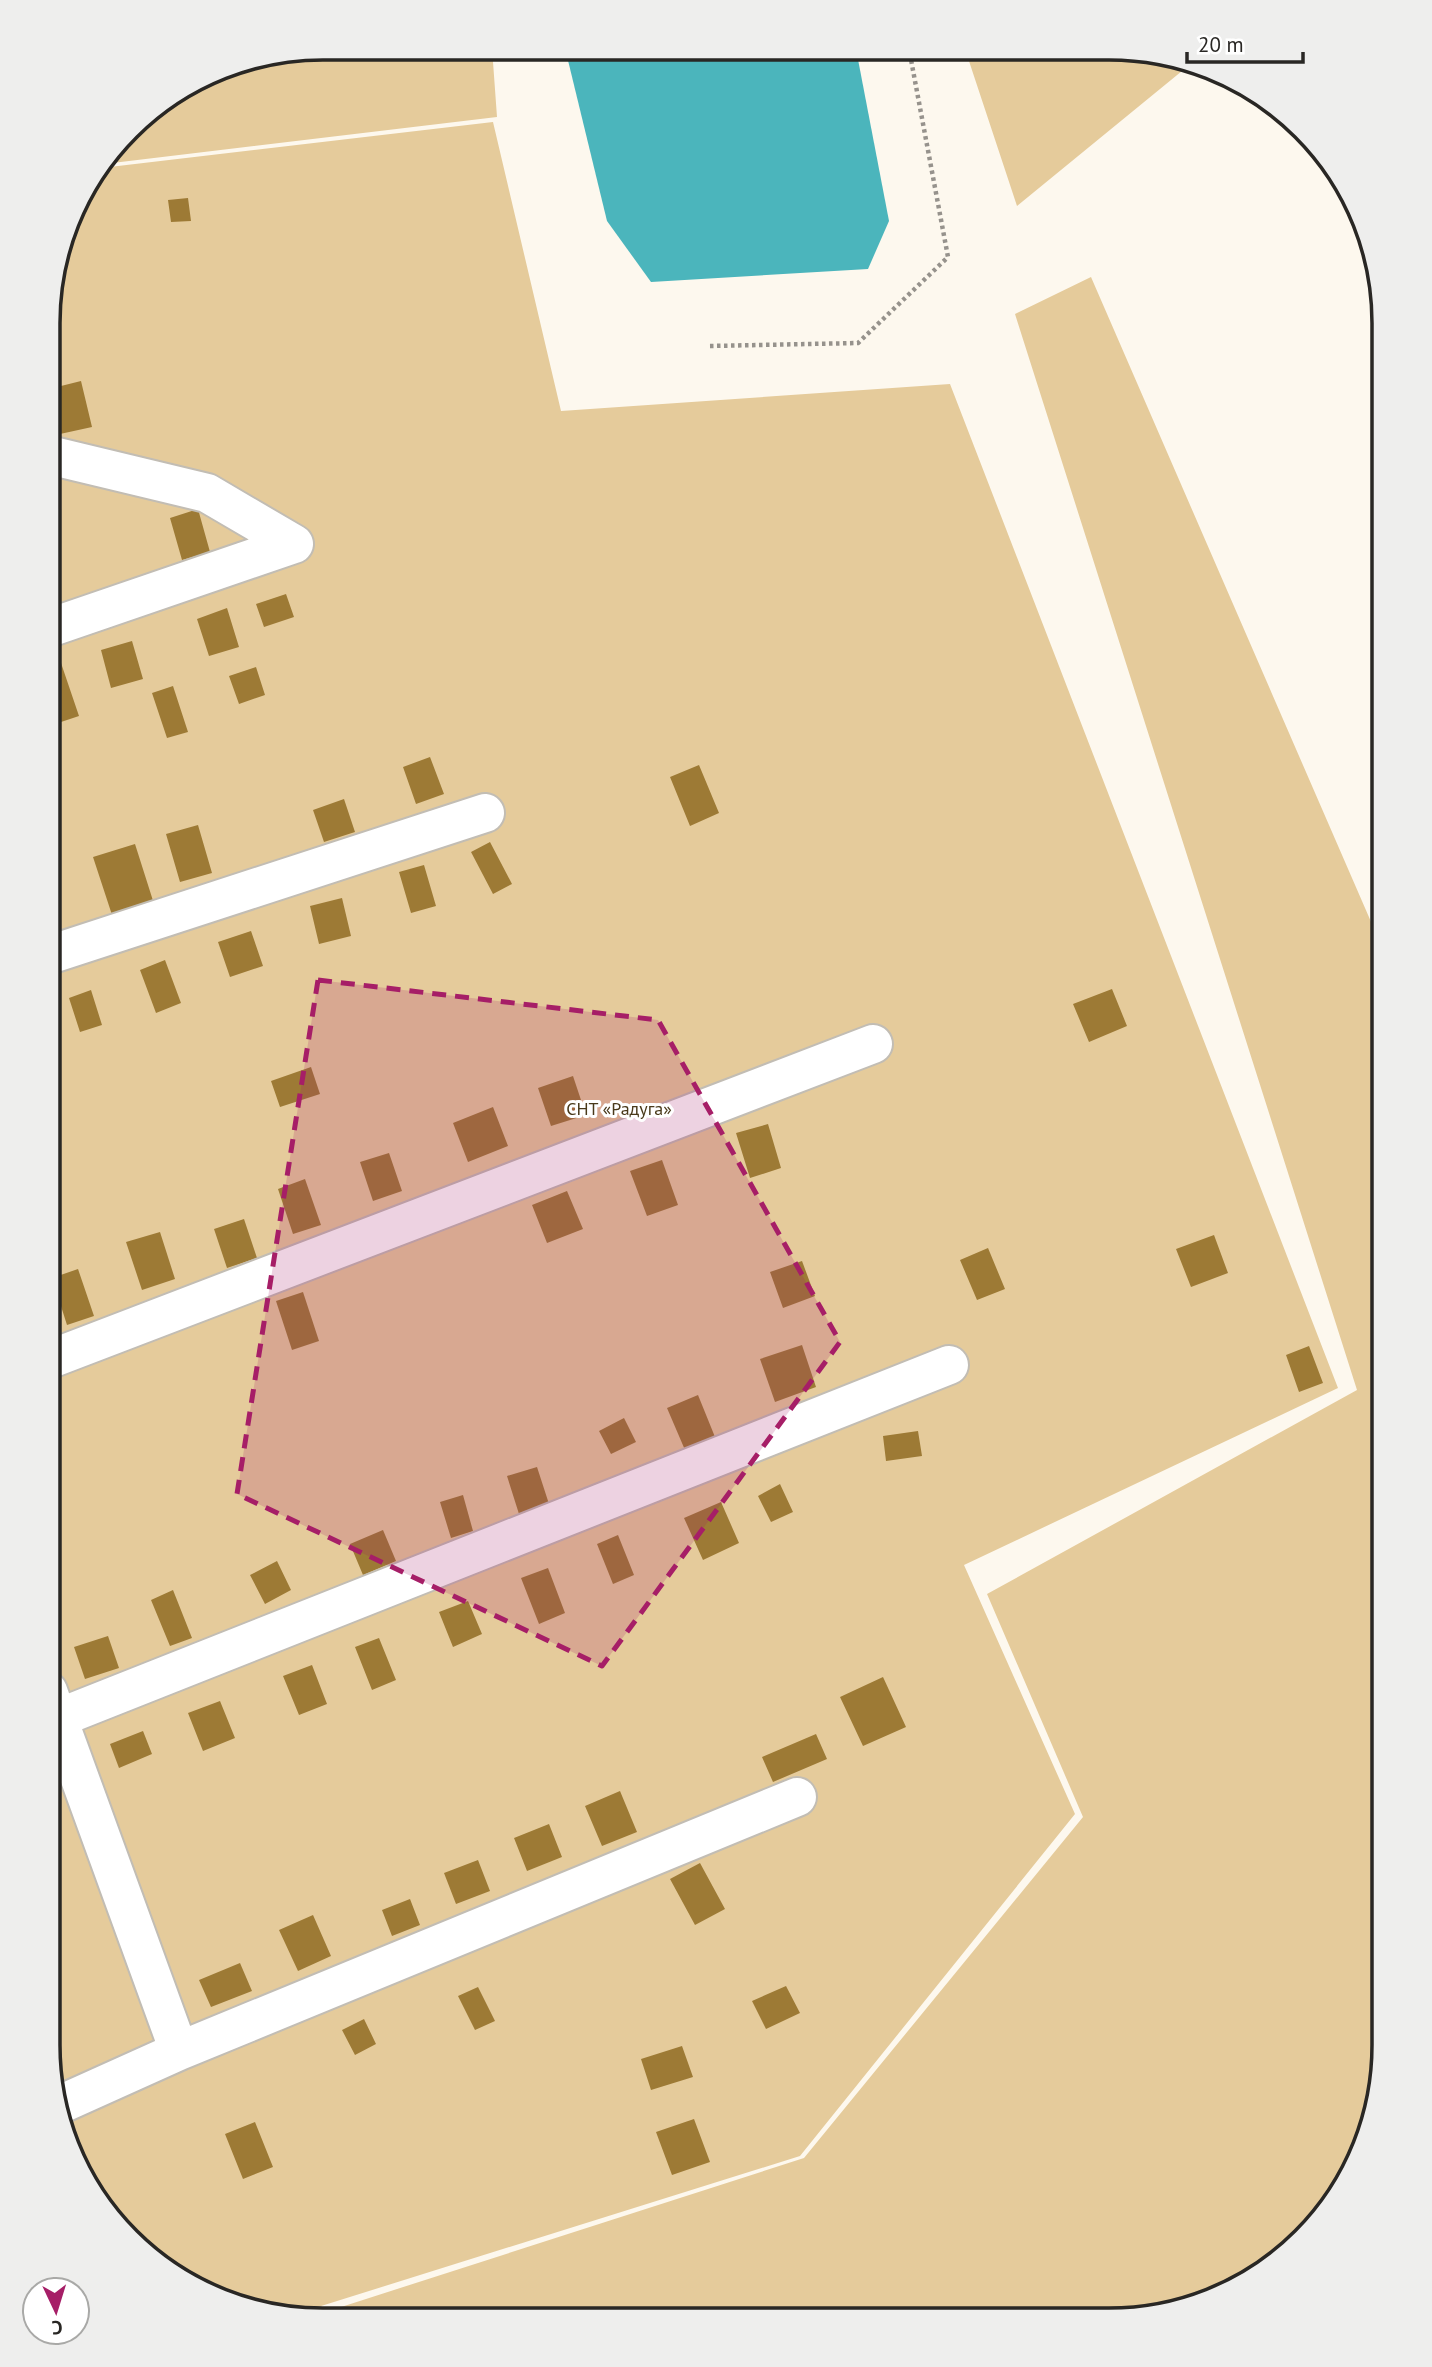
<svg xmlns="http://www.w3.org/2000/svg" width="1432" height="2367" font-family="'PT Sans',sans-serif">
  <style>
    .green { fill: #e5cb9b }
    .water { fill: #4bb5bc }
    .building { fill: #9d7a35 }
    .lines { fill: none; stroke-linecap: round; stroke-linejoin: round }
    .minor-casing { stroke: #c2bdb4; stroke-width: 42 }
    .path { stroke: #96928c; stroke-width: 4.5; stroke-dasharray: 3.5 3.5; stroke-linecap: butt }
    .minor { stroke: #fff; stroke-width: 38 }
    .marked { fill: #a61e67; fill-opacity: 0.2; stroke: #a61e67; stroke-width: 5; stroke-dasharray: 14 9; stroke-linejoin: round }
    .labels { text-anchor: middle; stroke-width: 6; stroke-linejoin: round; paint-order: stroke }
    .park-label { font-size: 18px; fill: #49391a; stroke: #fff }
    .rim { fill: none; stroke: #292724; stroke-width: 3.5 }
  </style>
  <rect width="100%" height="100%" fill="#fdf8ee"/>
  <path class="green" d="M322,47l170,1 5,69 -393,47 37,-48 76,-48z
    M965,49l181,1 47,12 -176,144z
    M493,122l68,289 389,-27 388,1004 -374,177 111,249 -275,342 -514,161 -69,-18 -63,-36 -50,-51 -36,-62 -21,-105 3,-1758 26,-87 25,-32z
    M1091,277l294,677 -1,1109 -20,87 -36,62 -50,51 -63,36 -105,21 -803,-2 497,-160 279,-341 -96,-223 370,-204 -342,-1076z"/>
  <path class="water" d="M565,48l291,1 33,172 -21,48 -217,13 -44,-61z"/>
  <path class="building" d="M188,198l3,23 -20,1 -3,-22z
    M81,381l11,46 -32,7 -11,-45z
    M198,509l12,43 -28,8 -12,-42z
    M286,594l8,23 -30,10 -8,-23z
    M227,608l12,39 -30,9 -12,-37z
    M132,641l11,38 -32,9 -10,-38z
    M61,663l18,53 -30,10v-59z
    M256,667l9,28 -26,9 -10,-28z
    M173,686l15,46 -21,6 -15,-45z
    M430,757l14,37 -28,10 -13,-37z
    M699,765l20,48 -29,13 -20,-49z
    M344,799l11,33 -31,10 -11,-32z
    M198,825l14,48 -32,9 -14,-48z
    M490,842l22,42 -19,10 -22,-42z
    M135,844l20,63 -41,14 -21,-64z
    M424,865l12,41 -25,7 -12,-41z
    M342,898l9,38 -32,8 -9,-38z
    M251,931l12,35 -33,11 -12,-35z
    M165,960l16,43 -25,10 -16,-43z
    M1112,989l15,37 -38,16 -16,-38z
    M91,990l11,35 -22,7 -11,-34z
    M311,1067l9,27 -40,13 -9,-26z
    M573,1076l13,39 -35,11 -13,-38z
    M493,1107l15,39 -40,16 -15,-39z
    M768,1124l13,44 -31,10 -14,-45z
    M389,1153l13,38 -29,10 -13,-39z
    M662,1160l16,45 -31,11 -17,-45z
    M305,1179l16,46 -28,9 -15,-45z
    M567,1191l16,38 -36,14 -15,-38z
    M244,1219l13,39 -30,10 -13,-39z
    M160,1232l15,47 -33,11 -16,-48z
    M1214,1235l14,38 -37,14 -15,-38z
    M988,1248l17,41 -28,11 -17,-40z
    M802,1261l13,35 -32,12 -13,-36z
    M78,1269l16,47 -27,9 -15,-47z
    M303,1292l16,49 -27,9 -16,-49z
    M802,1345l14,42 -41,15 -15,-43z
    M1309,1346l14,37 -24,9 -13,-37z
    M698,1395l17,42 -30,13 -18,-42z
    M624,1418l12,24 -25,12 -12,-23z
    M918,1431l4,25 -36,5 -3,-25z
    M537,1467l12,37 -30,10 -12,-38z
    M780,1484l13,28 -22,10 -13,-26z
    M463,1495l10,36 -22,7 -11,-36z
    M721,1502l18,41 -36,17 -19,-42z
    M383,1530l13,31 -33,14 -13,-31z
    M618,1535l16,40 -21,9 -16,-40z
    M277,1561l14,29 -26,14 -15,-29z
    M548,1568l17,45 -26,11 -18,-46z
    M173,1590l19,48 -22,8 -19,-46z
    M468,1601l14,33 -29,13 -14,-35z
    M108,1636l11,32 -34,11 -11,-32z
    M379,1638l17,42 -24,10 -17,-43z
    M312,1665l15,39 -28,11 -16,-39z
    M883,1677l23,50 -43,19 -23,-49z
    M220,1701l15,37 -32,13 -15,-38z
    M143,1731l9,23 -33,14 -9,-24z
    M816,1734l11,25 -54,23 -11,-25z
    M620,1791l17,41 -35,14 -17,-40z
    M549,1824l13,33 -35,14 -13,-33z
    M478,1860l12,31 -34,13 -12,-31z
    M700,1863l25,46 -30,16 -25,-46z
    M410,1899l10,26 -28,11 -10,-26z
    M313,1915l18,41 -33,15 -19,-41z
    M240,1963l12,28 -41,16 -12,-27z
    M786,1986l14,27 -34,16 -14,-28z
    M478,1987l17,34 -20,9 -17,-34z
    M364,2019l12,25 -21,11 -13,-25z
    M682,2046l11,31 -42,13 -10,-31z
    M694,2119l16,43 -38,13 -16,-43z
    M255,2122l18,45 -30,12 -18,-45z"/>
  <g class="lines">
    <defs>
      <path id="minor" d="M49,455l158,38 87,51
        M49,628l245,-84
        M49,955l436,-142
        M48,1360l825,-316
        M48,1691l131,360
        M56,1719l893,-354
        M59,2105l120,-54 618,-254"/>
    </defs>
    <use href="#minor" class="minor-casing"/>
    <path class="path" d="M710,346l148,-3 90,-86 -39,-208"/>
    <use href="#minor" class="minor"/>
  </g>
  <path class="marked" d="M318,980l340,40 182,322 -238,324 -365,-172z"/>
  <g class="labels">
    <g class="park-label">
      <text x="619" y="1115">СНТ «Радуга»</text>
    </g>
  </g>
  <path d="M0 0H1432V2367H0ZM323 60H1109A263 263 0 0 1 1372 323V2045A263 263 0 0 1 1109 2308H323A263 263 0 0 1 60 2045V323A263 263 0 0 1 323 60Z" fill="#eeeeed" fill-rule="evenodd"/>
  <path class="rim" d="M323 60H1109A263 263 0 0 1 1372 323V2045A263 263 0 0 1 1109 2308H323A263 263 0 0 1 60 2045V323A263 263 0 0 1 323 60Z"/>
  <g transform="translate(56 2311) rotate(176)"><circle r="33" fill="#ffffff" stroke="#a9a9a7" stroke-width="2"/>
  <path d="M0-5L12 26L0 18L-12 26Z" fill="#a61e67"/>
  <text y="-10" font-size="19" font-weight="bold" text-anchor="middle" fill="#292724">С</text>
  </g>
  <path d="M1187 52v10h116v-10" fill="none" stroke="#292724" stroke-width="3.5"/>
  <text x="1198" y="52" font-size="21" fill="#292724" stroke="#ffffff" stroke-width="5" paint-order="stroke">20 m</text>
</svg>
